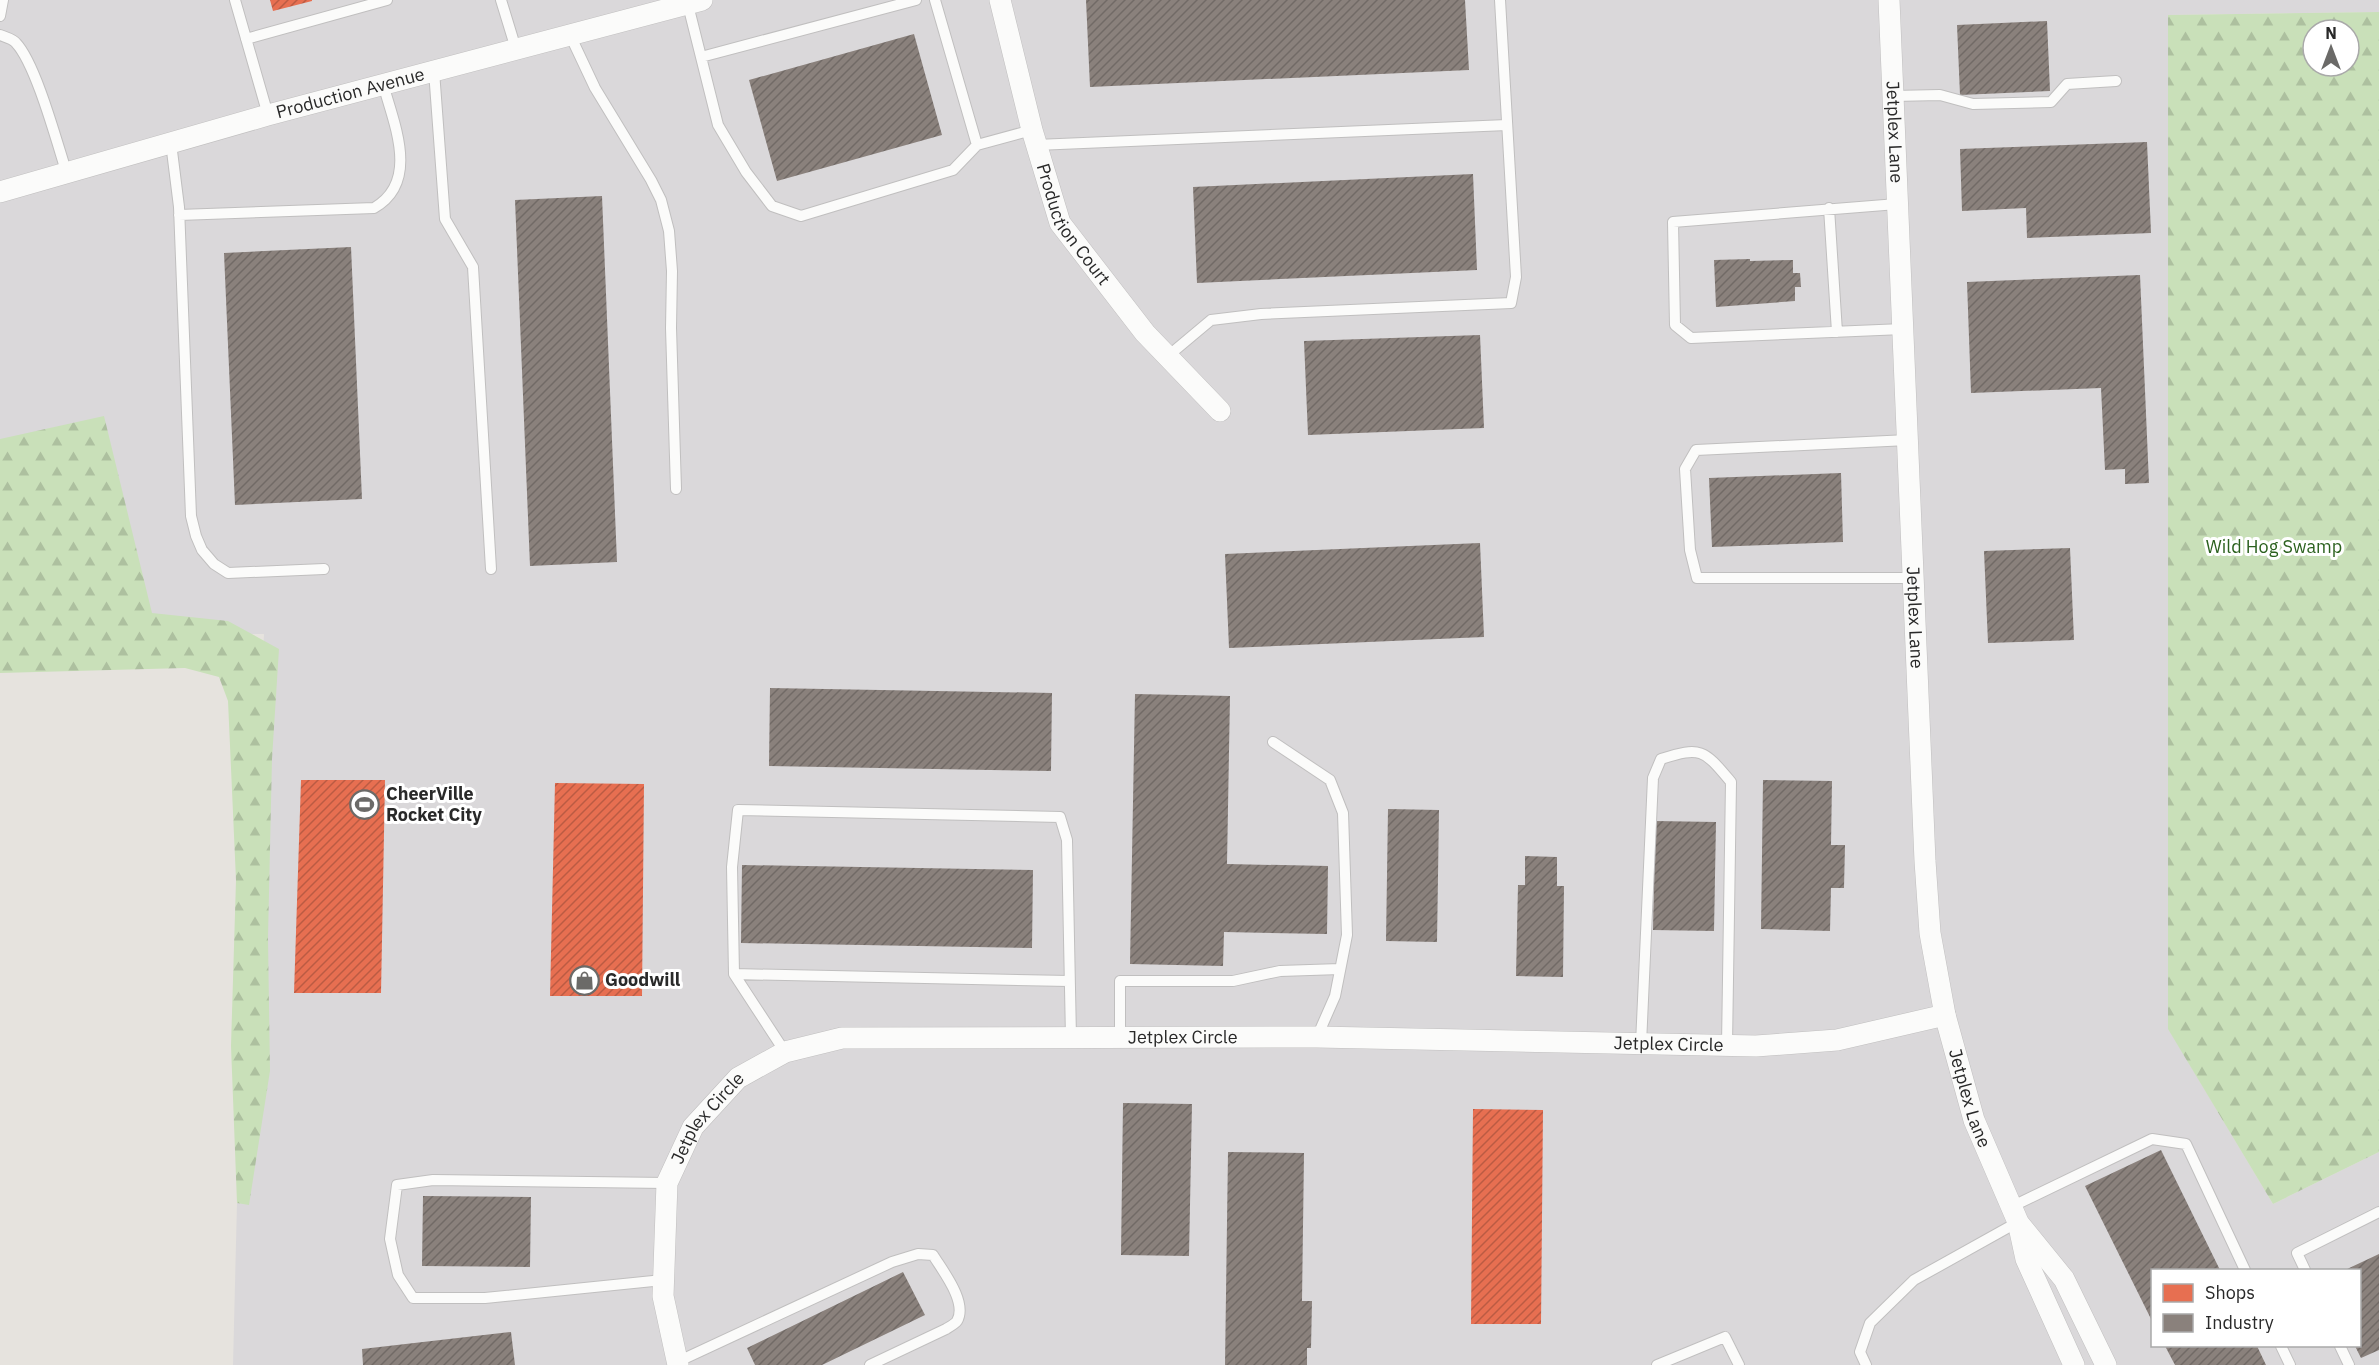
<svg xmlns="http://www.w3.org/2000/svg" width="2379" height="1365" font-family="'IBM Plex Sans',sans-serif">
  <style>
    .industrial { fill: #dad8da; fill-rule: evenodd }
    .forest { fill: url(#forest-firs); fill-rule: evenodd }
    .shops { fill: url(#shops-hatch) }
    .industry { fill: url(#industry-hatch) }
    .lines { fill: none; stroke-linecap: round; stroke-linejoin: round }
    .service-casing { stroke: #c0bfbf; stroke-width: 12 }
    .minor-casing { stroke: #c0bfbf; stroke-width: 22 }
    .service { stroke: #fbfbfa; stroke-width: 10 }
    .minor { stroke: #fbfbfa; stroke-width: 21 }
    .labels { text-anchor: middle; stroke-width: 6; stroke-linejoin: round; paint-order: stroke }
    .street-label { font-size: 18px; fill: #292929; stroke: #fff }
    .park-label { font-size: 18px; fill: #2b611e; stroke: #fff }
    .poi-label { font-size: 18px; font-weight: bold; fill: #292929; stroke: #fff; text-anchor: start }
  </style>
  <defs>
    <pattern id="forest-firs" width="22" height="20" patternUnits="userSpaceOnUse" patternTransform="scale(1.5)"><rect width="22" height="20" fill="#c9e0b9"/><path d="M5 1l3.5 6h-7zM16 11l3.5 6h-7z" fill="#adc09f"/></pattern>
    <pattern id="shops-hatch" width="6" height="6" patternUnits="userSpaceOnUse" patternTransform="scale(1.5)"><rect width="6" height="6" fill="#e76f51"/><path d="M-1 1l2-2M0 6l6-6M5 7l2-2" fill="none" stroke="#bb5b43"/></pattern>
    <pattern id="industry-hatch" width="6" height="6" patternUnits="userSpaceOnUse" patternTransform="scale(1.5)"><rect width="6" height="6" fill="#8a817c"/><path d="M-1 1l2-2M0 6l6-6M5 7l2-2" fill="none" stroke="#716a66"/></pattern>
  </defs>
  <rect width="100%" height="100%" fill="#e6e3de"/>
  <path class="industrial" d="M0,0h2379v12l-211,3v1013l105,176 106,-52v213h-2146l4,-162 27,-569h-264zM2152,1270h208v76h-208z"/>
  <path class="forest" d="M2379,12v1140l-106,52 -105,-175v-1014zM2313,30h36v36h-36z
    M104,416l48,197 76,8 51,28 -7,110 -4,179 2,133 -21,134 -12,-2 -6,-157 5,-166 -8,-179 -9,-24 -34,-9 -185,5v-234z"/>
  <path class="shops" d="M270,0h42v1l-39,10z
    M301,780h84l-4,213h-87z
    M555,783l89,1 -2,212h-92z
    M1473,1109l70,1 -2,214h-70z"/>
  <path class="industry" d="M1086,0h379l4,70 -379,17z
    M2047,21l3,70 -90,4 -3,-70z
    M914,34l28,101 -165,46 -28,-101z
    M2147,142l4,91 -124,5 -1,-30 -64,3 -2,-62z
    M1473,174l4,96 -280,13 -4,-96z
    M602,196l15,366 -87,4 -15,-366z
    M351,247l11,252 -127,6 -11,-252z
    M1750,259v2l43,-1v13h7l1,14h-6v14l-79,6 -2,-47z
    M2140,275l9,208 -24,1v-15l-20,1 -4,-82 -130,5 -4,-111z
    M1480,335l4,93 -176,7 -4,-94z
    M1841,473l2,69 -131,5 -3,-69z
    M1480,543l4,94 -255,11 -4,-94z
    M2070,548l4,92 -86,3 -4,-92z
    M770,688l282,5 -1,78 -282,-5z
    M1135,694l95,2 -3,168 101,2 -1,68 -103,-2 -1,34 -93,-2z
    M1763,780l69,1 -1,64h14l-1,43h-13l-1,43 -69,-2z
    M1388,809l51,1 -2,132 -51,-1z
    M1655,821l61,1 -2,109 -61,-1z
    M1525,856l32,1v29h7l-1,91 -47,-1 2,-91h7z
    M742,865l291,5 -1,78 -291,-5z
    M1123,1103l69,1 -3,152 -68,-1z
    M2161,1150l59,120h-68v51l-67,-135z
    M1228,1152l76,1 -2,148h10l-1,47h-4v17h-82z
    M423,1196l108,1 -1,70 -108,-1z
    M2379,1254v96l-18,8 -6,-12h5v-76h-15z
    M903,1272l22,43 -103,50h-67l-8,-17z
    M511,1332l4,33h-152l-1,-16z
    M2165,1346h92l9,19h-91z"/>
  <g class="lines">
    <defs>
      <path id="service" d="M235,0l33,115
        M501,0l15,49
        M935,0l42,145
        M687,1l31,124 28,47 26,34 29,10 152,-46 24,-25 55,-15
        M0,16l3,-16
        M0,35c5,2 13,4 16,8 20,21 41,100 51,131
        M570,35l25,53 56,92 10,20 8,31 3,40 -1,57 5,161
        M246,39l141,-39
        M701,57l215,-57
        M434,71l11,148 28,48 18,302
        M1893,96l47,-1 33,9 78,-2 16,-18 49,-3
        M171,143l8,64 12,309 5,20 6,14 12,14 14,9 96,-4
        M1036,145l471,-20
        M1897,204l-224,18 2,103 16,13 212,-9
        M1829,208l8,124
        M179,215l195,-7c46,-26 20,-84 9,-124
        M1168,356l43,-36 50,-6 250,-11 5,-26 -16,-277
        M1908,440l-212,10 -11,19 5,81 7,28h216
        M1273,742l57,38 13,33 4,122 -12,61 -18,41
        M734,974l335,7
        M1120,1038v-57h113l47,-10 60,-2
        M1641,1044l12,-266 8,-19c41,-13 43,-9 70,23l-4,263
        M785,1052l-51,-78 -2,-107 6,-57 322,7 7,23 4,198
        M2011,1207l141,-68 34,5 59,126
        M2305,1270l-8,-17 82,-41
        M663,1280l-178,18h-72l-15,-23 -8,-36 7,-54 36,-5 234,3
        M2281,1346l9,19
        M2340,1346l9,19
        M677,1362l215,-100 26,-8 15,1c9,15 35,47 24,66 -2,3 -8,6 -11,8l-76,36
        M1657,1365l68,-28 14,28
        M1866,1365l-6,-13 10,-29 44,-43 104,-58"/>
      <g id="minor">
        <path id="s1" d="M1000,0l32,130 28,93 85,110 75,78"/>
        <path id="s2" d="M1889,0l36,861 5,72 15,82 29,105 44,102 8,37 48,106"/>
        <path id="s3" d="M0,192l268,-77 434,-115"/>
        <path d="M2020,1225l44,54 42,86"/>
        <path id="s4" d="M678,1365l-15,-69 4,-113 26,-56 45,-49 47,-26 57,-14 475,-1 439,9 81,-6 108,-25"/>
      </g>
    </defs>
    <use href="#service" class="service-casing"/>
    <use href="#minor" class="minor-casing"/>
    <use href="#service" class="service"/>
    <use href="#minor" class="minor"/>
  </g>
  <defs>
    <symbol id="stadium-ring" viewBox="-11 -11 22 22"><circle r="9.5" fill="#fff" stroke="#6b6a68" stroke-width="1.5"/><path d="M0-5a6.5 5 0 1 0 0 10a6.5 5 0 1 0 0-10ZM-3.5-1.8h7v3.6h-7Z" fill="#6b6a68"/></symbol>
    <symbol id="shop-ring" viewBox="-11 -11 22 22"><circle r="9.5" fill="#fff" stroke="#6b6a68" stroke-width="1.5"/><path d="M-5-2.5h2.3a2.7 3.5 0 0 1 5.4 0H5L5.5 6h-11ZM-1.5-2.5h3a1.5 2.3 0 0 0-3 0Z" fill="#6b6a68"/></symbol>
  </defs>
  <g fill-rule="evenodd">
    <use href="#stadium-ring" x="348" y="788" width="33" height="33"/>
    <use href="#shop-ring" x="568" y="964" width="33" height="33"/>
  </g>
  <g class="labels">
    <g class="street-label">
      <text dy="6" stroke="none"><textPath href="#s3" startOffset="364">Production Avenue</textPath></text>
      <text dy="6" stroke="none"><textPath href="#s2" startOffset="132">Jetplex Lane</textPath></text>
      <text dy="6" stroke="none"><textPath href="#s1" startOffset="238">Production Court</textPath></text>
      <text dy="6" stroke="none"><textPath href="#s2" startOffset="618">Jetplex Lane</textPath></text>
      <text dy="6" stroke="none"><textPath href="#s4" startOffset="765">Jetplex Circle</textPath></text>
      <text dy="6" stroke="none"><textPath href="#s4" startOffset="1251">Jetplex Circle</textPath></text>
      <text dy="6" stroke="none"><textPath href="#s2" startOffset="1104">Jetplex Lane</textPath></text>
      <text dy="6" stroke="none"><textPath href="#s4" startOffset="261">Jetplex Circle</textPath></text>
    </g>
    <g class="park-label">
      <text x="2274" y="553">Wild Hog Swamp</text>
    </g>
    <g class="poi-label">
      <text x="386" y="800">CheerVille<tspan x="386" dy="21">Rocket City</tspan></text>
      <text x="605" y="986">Goodwill</text>
    </g>
  </g>
  <rect x="2151" y="1269" width="210" height="78" fill="#ffffff" stroke="#a9a9a9" stroke-width="1.5"/>
  <rect x="2163" y="1284" width="30" height="18" fill="#e76f51" stroke="#a9a9a9" stroke-width="1.5"/>
  <text x="2205" y="1299" font-size="18" fill="#292929">Shops</text>
  <rect x="2163" y="1314" width="30" height="18" fill="#8a817c" stroke="#a9a9a9" stroke-width="1.5"/>
  <text x="2205" y="1329" font-size="18" fill="#292929">Industry</text>
  <g transform="translate(2331 48)"><circle r="28" fill="#ffffff" stroke="#a9a9a9" stroke-width="1.5"/>
  <path d="M0-4.5L10 22L0 15L-10 22Z" fill="#6b6a68"/>
  <text y="-9" font-size="16" font-weight="bold" text-anchor="middle" fill="#292929">N</text>
  </g>
</svg>
